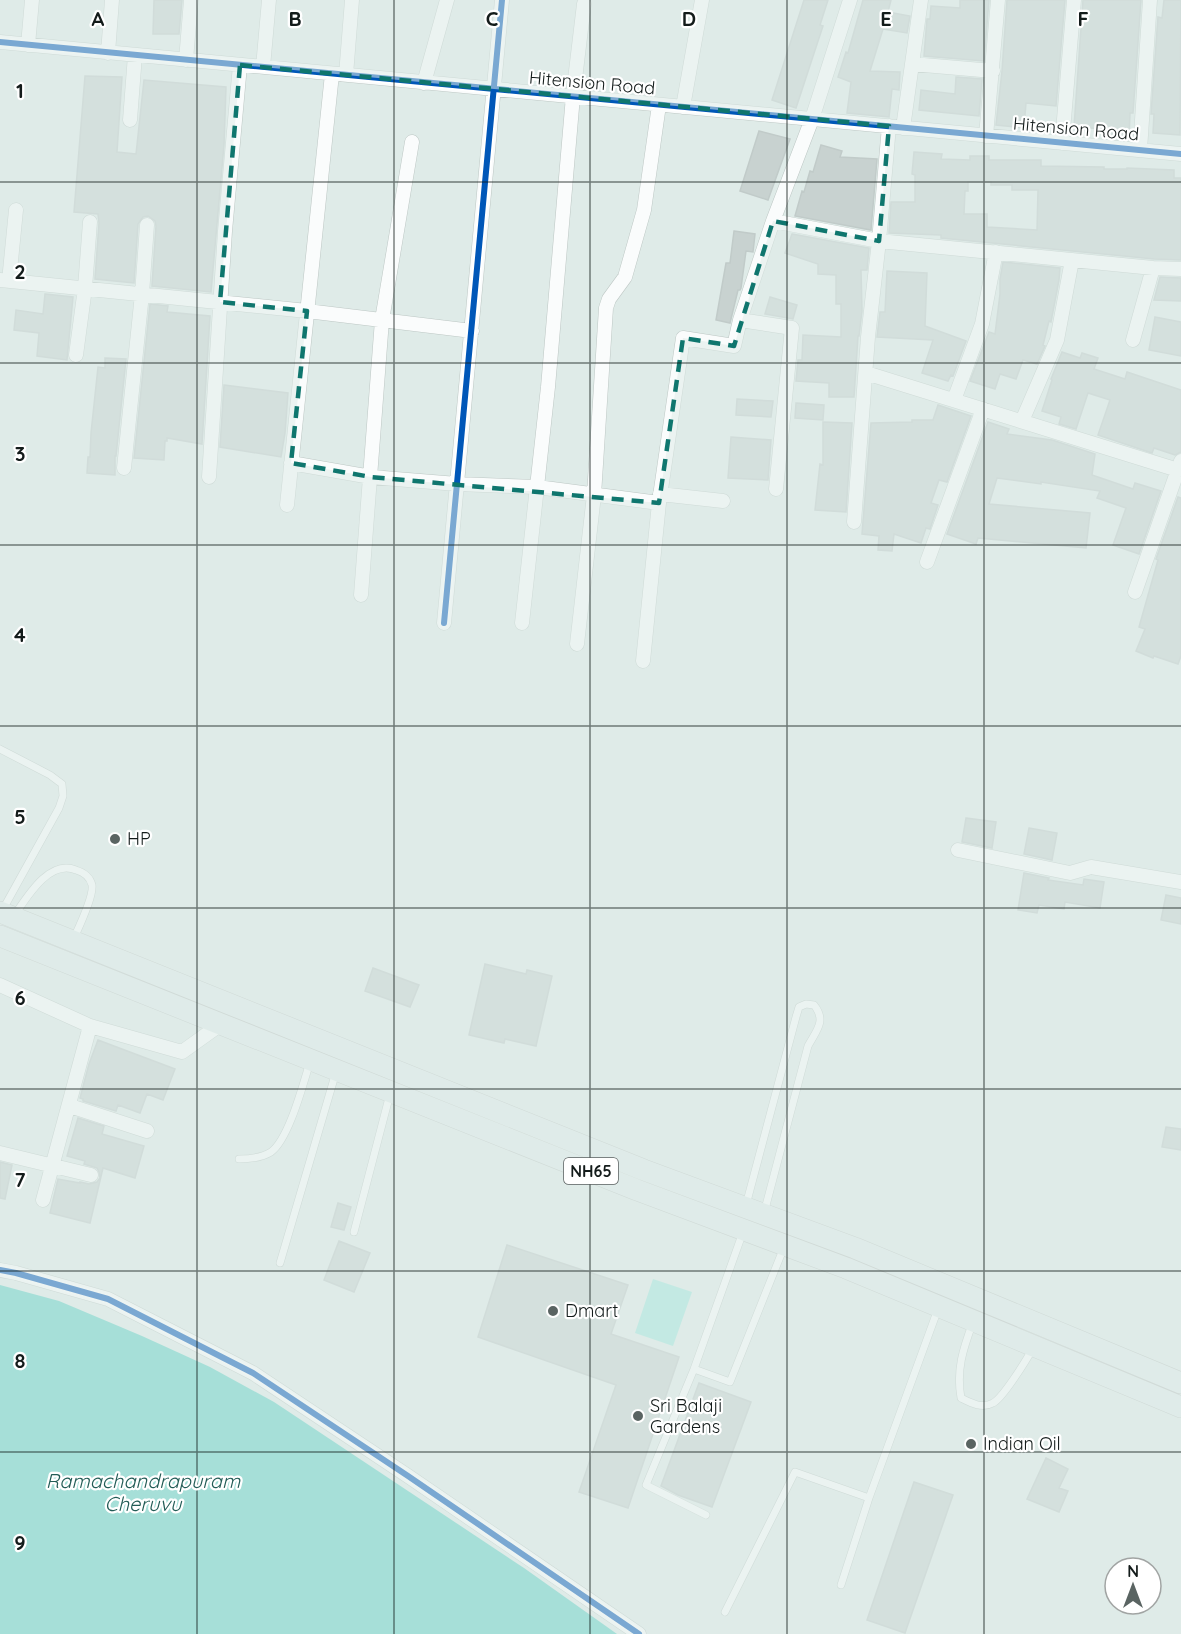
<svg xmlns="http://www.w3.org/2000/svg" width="1181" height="1634" font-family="Quicksand,sans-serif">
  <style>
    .green { fill: #a3e7de }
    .water { fill: #62d1c6 }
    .building { fill: #c8d2d0; stroke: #c1cbc9; stroke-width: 1.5; fill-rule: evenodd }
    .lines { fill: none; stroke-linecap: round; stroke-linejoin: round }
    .service-casing { stroke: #bdc7c4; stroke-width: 8 }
    .minor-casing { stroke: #bdc7c4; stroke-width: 15 }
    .trunk-casing { stroke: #c0c6c5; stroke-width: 22 }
    .service { stroke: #fafcfc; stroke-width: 7 }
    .minor { stroke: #fafcfc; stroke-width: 14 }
    .trunk { stroke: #e1ecea; stroke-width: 21 }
    .cycleway-casing { stroke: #fff; stroke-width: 10 }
    .cycleway { stroke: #0057b8; stroke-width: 6 }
    .marked { fill: none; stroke: #0f766e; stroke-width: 4.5; stroke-dasharray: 12 8; stroke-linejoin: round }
    .grid { fill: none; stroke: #131b1a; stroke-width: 1.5; stroke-opacity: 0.55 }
    .poi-dot { fill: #5a6462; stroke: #fff; stroke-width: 2 }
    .labels { text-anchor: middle; stroke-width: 4.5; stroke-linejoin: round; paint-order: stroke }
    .shield { fill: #fff; stroke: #5a5f5f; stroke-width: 1.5 }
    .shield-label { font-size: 16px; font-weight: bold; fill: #131b1a }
    .street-label { font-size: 18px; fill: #131b1a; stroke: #fff }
    .poi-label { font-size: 18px; fill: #131b1a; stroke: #fff; text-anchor: start }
    .water-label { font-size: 20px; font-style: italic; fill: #225c56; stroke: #fff }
    .grid-label { font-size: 20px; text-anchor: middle; font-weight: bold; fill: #131b1a; stroke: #fff; stroke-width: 4.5; stroke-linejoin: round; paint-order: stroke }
  </style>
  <rect width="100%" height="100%" fill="#dfebe8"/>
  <path class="green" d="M653,1279l39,13 -19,54 -38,-13z"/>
  <path class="water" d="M0,1285l59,16 83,35 68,31 64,35 250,166 93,66h-617z"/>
  <path class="building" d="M154,0h28l-3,34h-26z
    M804,0h24l-8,25 3,1 -27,82 -24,-8z
    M863,0h28l-3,12 22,4 -3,17 -24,-4 -13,42 30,1 -1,18 -7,-1 -3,28 -42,-4 4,-31 -13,-5 8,-25 2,1z
    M960,0h29l-5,61 -60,-5 3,-37h3l1,-13 29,2z
    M1007,0h58l-9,106 -30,-3 -2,25 -28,-3 6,-54z
    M1083,0h58l-8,113h-3l-1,26 -24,-2 1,-8 -32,-2z
    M1164,0h17l-1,135 -27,-2 1,-19h-3l7,-97 4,1z
    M85,76l37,1 -5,75 19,2 8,-74 82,7 -2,58 -13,147 -59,-6 4,-60 -1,-5 -7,-5 -5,1 -5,7 -4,59 -39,-4 4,-56 -1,-9 -24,-2z
    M956,77l26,2 -3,37 -60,-6 2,-20 34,4z
    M759,131l31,8 -22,61 -28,-9z
    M821,145l21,6 -2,6 37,2 -6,71 -76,-14 7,-25 2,1 6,-21 3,1z
    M914,152l28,2 -1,5 29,1v-4h19v4h52v6l63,1v2h23v-1l47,2v8h7v82l-27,-1 -213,-21v-3l-52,-2 2,-31h24v-27l-3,-1zM968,182h23v3h21v5h26l-1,40 -50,-3v-13h-23l1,-23h3z
    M734,231l21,3 -2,18 -7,-1 -5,37 -1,2h-2l-8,33 -14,-3 10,-57h4z
    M792,234l77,14 -2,22h-6l1,41 -3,25h-1l-4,61h-25v-14l-33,-2 2,-21h4l1,-25 38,2v-33h-5v-29l-18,-1v-10l-33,-11z
    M1003,262l57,6 -1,12 -8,42 -2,-1 -6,24 2,1 -8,18 -14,-4 -7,19 -16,-5 -5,15 -25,-8 19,-49 6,2 5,-40v-15z
    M887,271l40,2 -2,53 41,15 -13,35 -2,-1 -3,6 -26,-8 11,-33 -56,-3 3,-25h5z
    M1160,277l21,1v23l-27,-1z
    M45,294l28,3 -6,63 -30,-4 2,-23 -25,-3 2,-20 27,4z
    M770,297l27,8 -4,14 -28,-5z
    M150,304l18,2 -1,6 43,4 -8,128 -35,-6v3h-2l-1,19 -30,-2z
    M1155,317l26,5v34l-32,-6z
    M1062,352l18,6 2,-5 16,5 -4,11 31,10 2,-7 54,18v62l-6,3 -21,-7 -2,5 -54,-18 12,-35 -22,-7 -12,36 -17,-5 2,-7 -19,-6 10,-31 -1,-1z
    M105,358l21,1 -10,97h-1v19l-28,-2 1,-16h2l1,-24 7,-66 7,1z
    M224,385l64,8 -3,40 -4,24 -61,-10z
    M737,399l36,2 -2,16 -35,-2z
    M796,403l28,2 -1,15 -28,-2z
    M938,405l33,11 -24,66 -8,-2 -8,23 7,2 -8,24 -4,-1 -5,15 -27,-9 -2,17 -14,-1 1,-14 -17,-2 9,-111 41,-1v-2h21z
    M823,422l29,1 -6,89 -31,-2 5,-46 3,1z
    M988,422l21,7 -2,5 45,6 43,14 -3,21 41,14 2,-6 26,8 -22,63 -26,-9 13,-37 -29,-10 3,-7 -59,-9v2l-44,-6 -8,26 101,9 -4,35 -108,-10 -2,6 -29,-10z
    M731,437l40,3 -3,40 -40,-2z
    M1178,497l3,1v158l-3,8 -24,-8 -1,2 -17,-7 9,-22 -6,-2 19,-67 -2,-1z
    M966,818l30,4 -4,26 -30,-6z
    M1029,828l28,5 -5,27 -28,-6z
    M1024,873l25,5 -1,2 35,5 1,-6 20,3 -4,26 -35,-6 -1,7 -25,-4 -2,8 -19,-3z
    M1166,895l15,3v26l-20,-4z
    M485,964l41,10 1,-4 25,6 -16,70 -31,-7 -1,4 -35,-8z
    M373,968l46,17 -9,22 -45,-16z
    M98,1040l77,29 -12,31 -16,-6 -7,19 -22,-8 -2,6 -33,-10v-2l-3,-1 9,-34z
    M78,1118l26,8 -2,8 42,12 -9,32 -32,-10 -13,55 -40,-10 8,-34 22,4v-1l9,2 8,-2 3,-4 -1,-6 -2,-4 -13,-4 1,-3 -18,-5z
    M1166,1127l15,2v21l-19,-3z
    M0,1162l12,3 -7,34 -5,-1z
    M338,1203l13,4 -7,23 -13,-3z
    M339,1241l31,12 -16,39 -30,-12z
    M507,1245l121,40 -17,49 68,23 -51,151 -49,-16 37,-107 -138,-48z
    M699,1383l52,19 -39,105 -34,-12 -17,-9z
    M1046,1458l22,11 -9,19 9,3 -9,21 -32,-13z
    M914,1482l39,13 -48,138 -38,-13z"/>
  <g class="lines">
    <defs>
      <path id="service" d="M0,749l50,26 12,9 1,12 -4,12 -57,103
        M14,916c13,-19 35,-57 62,-46 7,2 14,7 16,15 2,11 -13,42 -18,53
        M239,1159c11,0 22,-1 32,-7 18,-13 32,-68 39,-90
        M746,1205l50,-188 3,-10 7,-3 8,1c13,16 2,26 -6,41l-44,167
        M354,1232l36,-138
        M743,1232l-49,137 36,13 54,-135
        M280,1263l56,-191
        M973,1322c-10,27 -17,48 -12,76 10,5 21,11 32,5 10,-5 34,-44 40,-55
        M694,1369l-48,116 60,30
        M841,1585l28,-87 69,-189
        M725,1612l70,-140 74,26"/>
      <path id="minor" d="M0,42l1181,112
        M28,45l4,-45
        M108,53l4,-53
        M186,60l5,-60
        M912,64l81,7
        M263,67l6,-67
        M346,75l6,-75
        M424,83l23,-83
        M683,107l19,-107
        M130,120l5,-65
        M903,128l18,-128
        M986,136l12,-136
        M1062,143l12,-143
        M1140,150l10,-150
        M773,221l106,20 274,27 28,1
        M0,280l307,31 165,20
        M9,281l7,-71
        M1133,340l20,-72
        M76,355l9,-67 5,-66
        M866,373l312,97
        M954,400l28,-76 14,-72
        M1022,421l35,-81 15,-80
        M291,463l80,14 86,7 80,3 122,16
        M124,468l18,-174 5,-69
        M209,477l16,-246 15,-166
        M776,489l16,-161 -52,-8 33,-99 39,-102 38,-119
        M660,494l63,7
        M287,505l45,-431
        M854,522l14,-185 11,-96 10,-115
        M927,562l56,-153
        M1135,592l46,-131
        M361,595l21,-275 30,-178
        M444,623l58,-623
        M522,623l26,-236 25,-291 11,-92
        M577,644l17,-149 12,-187 3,-9 16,-22 19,-67 15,-105
        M643,661l16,-158 24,-165 51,8 6,-26
        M958,850l112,23 21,-6 90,15
        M0,985l90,41 92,26 39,-28
        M70,1106l77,25
        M0,1153l91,22
        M43,1200l47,-174
        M0,1270l16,3 92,26 145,74 155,103 231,158"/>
      <path id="trunk" d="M0,912l644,258 211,78 326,135
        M0,936l637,254 209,78 335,139"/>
    </defs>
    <use href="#service" class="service-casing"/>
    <use href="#minor" class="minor-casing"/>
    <use href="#trunk" class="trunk-casing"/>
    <use href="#service" class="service"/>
    <use href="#minor" class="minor"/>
    <use href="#trunk" class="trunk"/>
    <defs>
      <path id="cycleway" d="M0,42l1181,112
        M444,623l58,-623
        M0,1270l16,3 92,26 145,74 155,103 231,158"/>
    </defs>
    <use href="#cycleway" class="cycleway-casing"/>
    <use href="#cycleway" class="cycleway"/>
  </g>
  <path d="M0 0H1181V1634H0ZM240,65l649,61 -10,115 -106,-20 -39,125 -51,-8 -24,165 -288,-26 -80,-14 16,-152 -87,-9z" fill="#dfebe8" fill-opacity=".55" fill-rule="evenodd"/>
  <path class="marked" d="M240,65l649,61 -10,115 -106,-20 -39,125 -51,-8 -24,165 -288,-26 -80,-14 16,-152 -87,-9z"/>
  <path class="grid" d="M197,0v1634M394,0v1634M590,0v1634M787,0v1634M984,0v1634M0,182h1181M0,363h1181M0,545h1181M0,726h1181M0,908h1181M0,1089h1181M0,1271h1181M0,1452h1181"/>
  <g class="poi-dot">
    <circle cx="115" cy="839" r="6"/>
    <circle cx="553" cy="1311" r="6"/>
    <circle cx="638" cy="1416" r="6"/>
    <circle cx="971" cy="1444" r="6"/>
  </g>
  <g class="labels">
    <rect class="shield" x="564" y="1158" width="54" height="26" rx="4.5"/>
    <g class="shield-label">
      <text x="591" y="1177">NH65</text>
    </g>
    <g class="street-label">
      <text transform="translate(592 83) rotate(5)" y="6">Hitension Road</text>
      <text transform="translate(1076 129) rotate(5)" y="6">Hitension Road</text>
    </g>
    <g class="poi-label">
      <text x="127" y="845">HP</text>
      <text x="565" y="1317">Dmart</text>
      <text x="650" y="1412">Sri Balaji<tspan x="650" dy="21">Gardens</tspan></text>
      <text x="983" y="1450">Indian Oil</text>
    </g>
    <g class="water-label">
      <text x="143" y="1488">Ramachandrapuram<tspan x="143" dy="23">Cheruvu</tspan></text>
    </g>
  </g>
  <g class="grid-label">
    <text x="98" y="26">A</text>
    <text x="295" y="26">B</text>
    <text x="492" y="26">C</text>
    <text x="689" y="26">D</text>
    <text x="886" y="26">E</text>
    <text x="1083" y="26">F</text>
    <text x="20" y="98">1</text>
    <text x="20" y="279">2</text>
    <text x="20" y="461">3</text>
    <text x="20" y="642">4</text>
    <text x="20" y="824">5</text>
    <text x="20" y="1005">6</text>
    <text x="20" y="1187">7</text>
    <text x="20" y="1368">8</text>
    <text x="20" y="1550">9</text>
  </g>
  <g transform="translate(1133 1586)"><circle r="28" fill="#ffffff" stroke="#a1a4a3" stroke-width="1.5"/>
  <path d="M0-4.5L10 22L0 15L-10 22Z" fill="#5a6462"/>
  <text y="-9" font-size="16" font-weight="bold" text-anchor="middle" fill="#131b1a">N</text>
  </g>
</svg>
